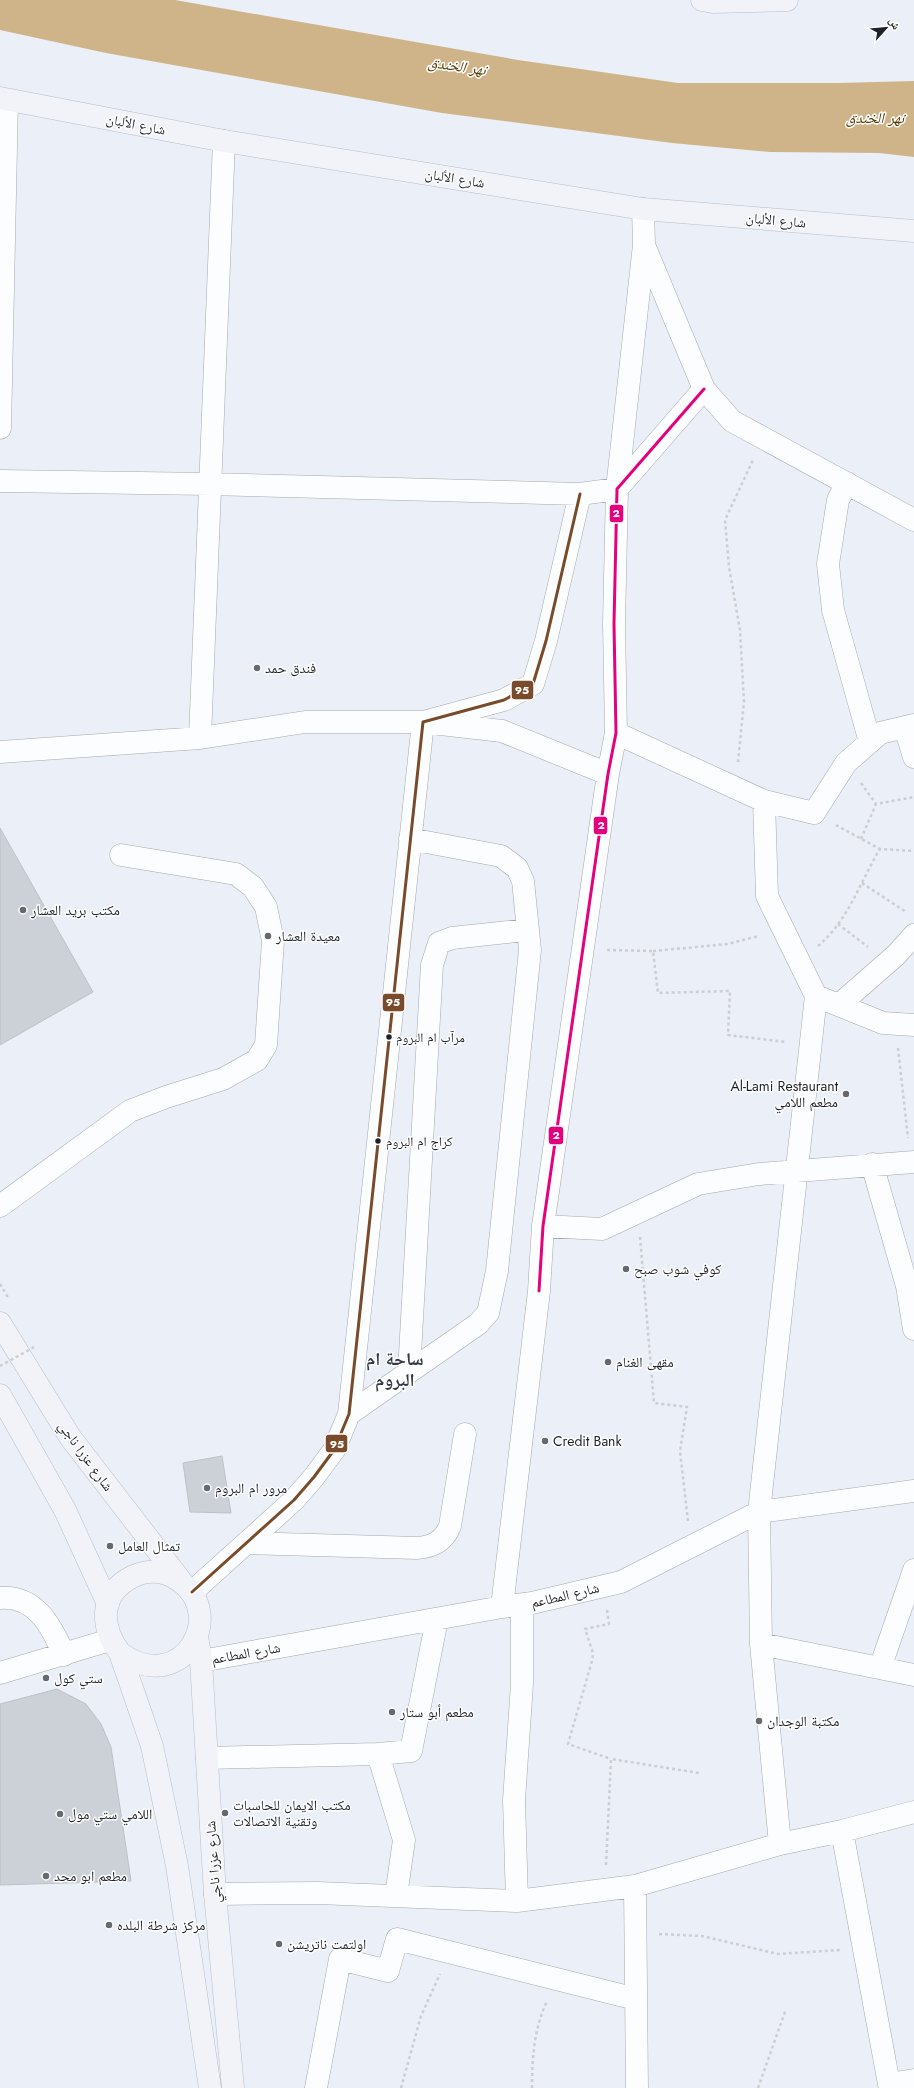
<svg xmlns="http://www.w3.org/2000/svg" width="914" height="2088" font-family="Jost,'Noto Naskh Arabic',sans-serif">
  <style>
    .water { fill: #d0b489 }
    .building { fill: #ccd0d7; stroke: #bdc1c8 }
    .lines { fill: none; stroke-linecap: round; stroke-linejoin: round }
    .minor-casing { stroke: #a5a8ae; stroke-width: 23 }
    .major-casing { stroke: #b7bdc8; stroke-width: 23 }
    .path { stroke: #cdced1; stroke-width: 2.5; stroke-dasharray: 3 3; stroke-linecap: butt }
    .minor { stroke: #fcfdfe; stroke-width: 22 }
    .major { stroke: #f1f3f8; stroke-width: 22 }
    .path-bridge { stroke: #cdced1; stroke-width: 2.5; stroke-dasharray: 3 3; stroke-linecap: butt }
    .bus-1-casing { stroke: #fff; stroke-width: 6 }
    .bus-2-casing { stroke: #fff; stroke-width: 6 }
    .bus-1 { stroke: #7a4b2a; stroke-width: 3 }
    .bus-2 { stroke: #e5007d; stroke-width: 3 }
    .poi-dot { fill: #666a70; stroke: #fff; stroke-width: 1.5 }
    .bus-dot { fill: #1e2227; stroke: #fff; stroke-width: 1.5 }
    .labels { text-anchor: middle; stroke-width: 3; stroke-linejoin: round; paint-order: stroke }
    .bus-label { font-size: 13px; fill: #1e2227; stroke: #fff; text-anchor: start }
    .street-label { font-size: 14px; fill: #1e2227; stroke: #fff }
    .poi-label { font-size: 14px; fill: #1e2227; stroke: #fff; text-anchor: start }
    .water-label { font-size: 15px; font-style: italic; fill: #593b05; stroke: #fff }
    .district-label { font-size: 18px; font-weight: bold; fill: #333a46; stroke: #fff }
    .line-badge { stroke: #fff; stroke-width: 1.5 }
    .badge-label { font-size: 11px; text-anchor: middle; font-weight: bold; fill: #fff }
  </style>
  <rect width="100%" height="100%" fill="#ebeff8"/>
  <path class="water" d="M0,0h175l343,60 160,23h160l76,-2v76l-35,-4 -109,-1 -98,-9 -230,-30 -336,-60 -106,-23z"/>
  <path class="building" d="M0,828l93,164 -93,53z
    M222,1456l9,57 -41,-1 -7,-49z
    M57,1689l29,15 15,20 10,23 20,134 -131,4v-181z"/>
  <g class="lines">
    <defs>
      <path id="minor" d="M643,209l1,36 60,144 28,32 182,99
        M0,428l7,-328
        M0,481l210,3 370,10 37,-5 27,-244
        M847,483l-9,17 -10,64 5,46 37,132
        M905,727l9,30
        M616,733l148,68 50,12 32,-50 34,-30 34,-8
        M200,738l24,-597
        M0,752l200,-14 105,-16h118l79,9 106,43
        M764,801l3,95 49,100 -57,516 2,132 19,200
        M816,996l67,27 31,2
        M839,1005l57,-50 18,-20
        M872,1164l35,122 7,43
        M0,1206l130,-95 36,-14 57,-18 34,-19 9,-15 7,-104 -7,-34 -13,-20 -17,-13 -115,-19
        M543,1226l59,3 96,-45 61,-10 155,-12
        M409,1372l23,-407 7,-22 13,-5 74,-8
        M349,1414l129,-90 10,-11 9,-42 33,-321 -7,-69 -6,-13 -16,-12 -91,-17
        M246,1543l171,5c16,-1 27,-7 33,-22l15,-92
        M192,1592l102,-92 20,-23 20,-27 15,-36 74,-692 81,-22 29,-16 13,-43 34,-147
        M0,1598c36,-3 52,29 64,57
        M502,1607l37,-316 4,-65 65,-452 8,-41 -2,-109 3,-135 87,-100
        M761,1644l153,31
        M201,1661l301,-54 30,-4 89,-21 138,-70 155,-21
        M880,1668l34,-98
        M0,1673l110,-33
        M207,1758l171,-4
        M842,1831l47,253 3,4
        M635,1886l2,202
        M215,1894l103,-1 199,8 118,-15 145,-42 62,-13 72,-19
        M396,1896l8,-56 -26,-86 33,-3 26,-132
        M517,1901l-3,-101 8,-116v-79
        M889,2084l25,-4
        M316,2088l24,-129 48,12 9,-32 239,60"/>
      <path id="major" d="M702,0l11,2 74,-2
        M0,98l224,43 419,68 271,22
        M0,1323l70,114 111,144
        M0,1395l65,115 43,94
        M197,1636l4,25 14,233 18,194
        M120,1653c64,46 112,-45 53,-76 -12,-7 -28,-7 -41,0 -33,17 -32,49 -12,76l32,93 25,120 33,222"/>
    </defs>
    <use href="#minor" class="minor-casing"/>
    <use href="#major" class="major-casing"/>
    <path class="path" d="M738,762l6,-60 -4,-72 -11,-63 -4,-47 28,-60
      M861,783l15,21
      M836,825l44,24
      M861,839l15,-35 38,-7
      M862,883l44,29
      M838,924l30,23
      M818,946c30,-25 42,-64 62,-97l34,2
      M607,950l46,1 5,42 72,-2 -2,44 58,7
      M653,951l75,-7 31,-8
      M898,1048l10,90
      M640,1237l14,166 33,4 -7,44 8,70
      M0,1284l9,15
      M607,1610l2,14 -24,5 8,24 -1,8 -24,83 43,15
      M606,1865l5,-106 88,14
      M659,1934l43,2 76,18 62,-4
      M401,2088l20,-72 19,-42
      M532,2088c0,-30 2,-59 15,-87
      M758,2088l28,-79"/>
    <use href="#minor" class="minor"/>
    <use href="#major" class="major"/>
    <path class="path-bridge" d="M0,1366l36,-20"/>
    <defs>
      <path id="bus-1" d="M192,1592l102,-92 20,-23 20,-27 15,-36 74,-692 81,-22 29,-16 13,-43 34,-147"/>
      <path id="bus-2" d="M539,1291l4,-65 65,-452 8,-41 -2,-109 3,-135 87,-100"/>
    </defs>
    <use href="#bus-1" class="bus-1-casing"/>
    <use href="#bus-2" class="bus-2-casing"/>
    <use href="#bus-1" class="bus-1"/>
    <use href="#bus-2" class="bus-2"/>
  </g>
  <g class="poi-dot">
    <circle cx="257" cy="668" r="4"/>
    <circle cx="23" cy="910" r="4"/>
    <circle cx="268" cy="936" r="4"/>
    <circle cx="846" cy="1094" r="4"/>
    <circle cx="626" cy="1269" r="4"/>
    <circle cx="608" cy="1362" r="4"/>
    <circle cx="545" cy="1441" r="4"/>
    <circle cx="207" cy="1488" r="4"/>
    <circle cx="110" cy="1546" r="4"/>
    <circle cx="46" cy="1678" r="4"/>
    <circle cx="392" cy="1712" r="4"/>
    <circle cx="759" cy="1721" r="4"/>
    <circle cx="225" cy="1813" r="4"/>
    <circle cx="60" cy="1814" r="4"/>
    <circle cx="46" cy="1876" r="4"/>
    <circle cx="109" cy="1925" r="4"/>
    <circle cx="279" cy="1944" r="4"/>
  </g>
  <g class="bus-dot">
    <circle cx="389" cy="1037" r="3.5"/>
    <circle cx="378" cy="1141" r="3.5"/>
  </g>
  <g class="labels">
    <g class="bus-label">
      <text x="396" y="1042">مرآب ام البروم</text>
      <text x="386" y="1146">كراج ام البروم</text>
    </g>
    <g class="street-label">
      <text transform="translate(136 124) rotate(11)" y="5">شارع الألبان</text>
      <text transform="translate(455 178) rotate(9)" y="5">شارع الألبان</text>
      <text transform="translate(776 220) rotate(5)" y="5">شارع الألبان</text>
      <text transform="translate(86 1456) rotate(54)" y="5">شارع عزرا ناجي</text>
      <text transform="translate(565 1595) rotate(-13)" y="5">شارع المطاعم</text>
      <text transform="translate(246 1653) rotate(-10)" y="5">شارع المطاعم</text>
      <text transform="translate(213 1862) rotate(-94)" y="5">شارع عزرا ناجي</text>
    </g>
    <g class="poi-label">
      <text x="265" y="673">فندق حمد</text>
      <text x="31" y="915">مكتب بريد العشار</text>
      <text x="276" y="941">معيدة العشار</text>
      <text x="838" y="1091" text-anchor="end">Al-Lami Restaurant<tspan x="838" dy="16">مطعم اللامي</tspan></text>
      <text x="634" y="1274">كوفي شوب صبح</text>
      <text x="616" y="1367">مقهى الغنام</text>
      <text x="553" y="1446">Credit Bank</text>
      <text x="215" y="1493">مرور ام البروم</text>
      <text x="118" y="1551">تمثال العامل</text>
      <text x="54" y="1683">ستي كول</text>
      <text x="400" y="1717">مطعم أبو ستار</text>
      <text x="767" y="1726">مكتبة الوجدان</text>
      <text x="233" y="1810">مكتب الايمان للحاسبات<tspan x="233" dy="16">وتقنية الاتصالات</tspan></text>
      <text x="68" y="1819">اللامي ستي مول</text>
      <text x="54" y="1881">مطعم ابو محد</text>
      <text x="117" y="1930">مركز شرطة البلده</text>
      <text x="287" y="1949">اولتمت ناتريشن</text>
    </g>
    <g class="water-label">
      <text transform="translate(457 66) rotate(8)" y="5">نهر الخندق</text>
      <text x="875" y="123">نهر الخندق</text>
    </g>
    <g class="district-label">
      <text x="395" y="1365">ساحة ام<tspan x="395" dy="21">البروم</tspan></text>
    </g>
  </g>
  <g class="line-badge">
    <rect x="609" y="504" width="15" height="19" rx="4" fill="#e5007d"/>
    <rect x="511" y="680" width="23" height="20" rx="4" fill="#7a4b2a"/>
    <rect x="593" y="816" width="15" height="19" rx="4" fill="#e5007d"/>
    <rect x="382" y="993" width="23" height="19" rx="4" fill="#7a4b2a"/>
    <rect x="548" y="1126" width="16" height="19" rx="4" fill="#e5007d"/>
    <rect x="325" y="1434" width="23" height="19" rx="4" fill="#7a4b2a"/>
  </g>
  <g class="badge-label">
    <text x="616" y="517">2</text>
    <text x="522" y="694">95</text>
    <text x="601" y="829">2</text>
    <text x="393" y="1006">95</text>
    <text x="556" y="1139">2</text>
    <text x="337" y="1448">95</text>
  </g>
  <g transform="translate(886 28) rotate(63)" stroke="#ffffff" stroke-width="3" paint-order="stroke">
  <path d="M0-3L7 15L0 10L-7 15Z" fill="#1e2227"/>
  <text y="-6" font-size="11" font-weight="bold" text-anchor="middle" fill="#1e2227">ش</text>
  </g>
</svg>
